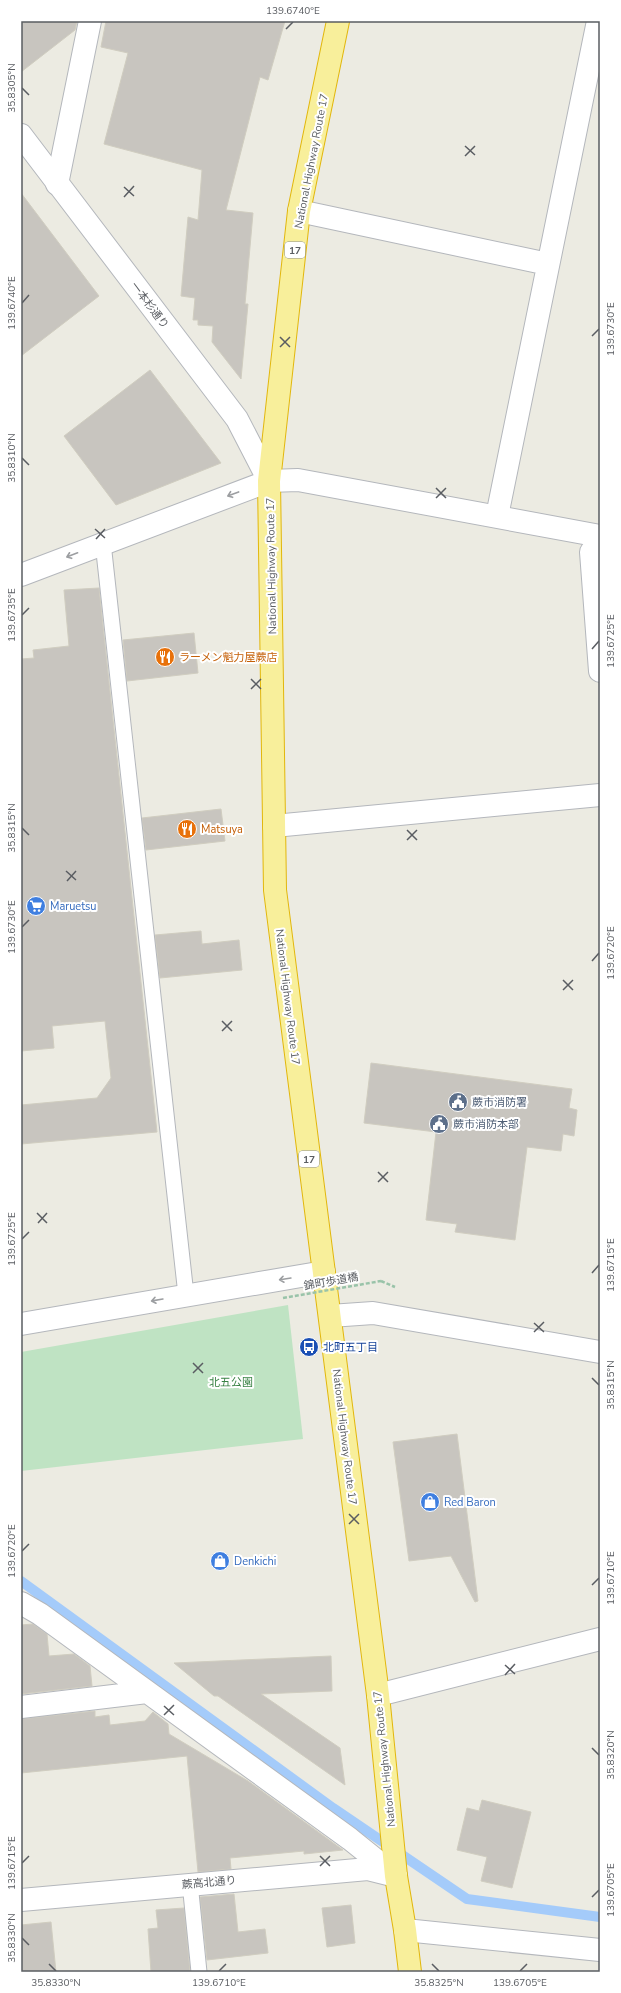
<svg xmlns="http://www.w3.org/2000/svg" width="621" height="1993" font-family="'Nunito Sans','Noto Sans JP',sans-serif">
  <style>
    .green { fill: #bfe3c3 }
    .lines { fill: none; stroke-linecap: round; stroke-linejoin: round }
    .stream { stroke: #a4cbfa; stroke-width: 10 }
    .building { fill: #c8c5bf; stroke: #d0cdc0 }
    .service-casing { stroke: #b4b7bc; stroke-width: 17 }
    .minor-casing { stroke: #b4b7bc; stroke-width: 24 }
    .tertiary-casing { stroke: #b4b7bc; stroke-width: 24 }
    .trunk-casing { stroke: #e2b70c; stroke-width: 24 }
    .path { stroke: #99c3a9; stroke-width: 2.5; stroke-dasharray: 4 2; stroke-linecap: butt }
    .service { stroke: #fff; stroke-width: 15 }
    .minor { stroke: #fff; stroke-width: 22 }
    .tertiary { stroke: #fff; stroke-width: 22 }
    .trunk { stroke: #f8ef9b; stroke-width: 22 }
    .path-bridge { stroke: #99c3a9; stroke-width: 2.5; stroke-dasharray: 4 2; stroke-linecap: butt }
    .oneway { stroke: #9c9ea1 }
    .ticks { fill: none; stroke: #5a5d62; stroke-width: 1.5 }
    .labels { text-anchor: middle; stroke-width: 4; stroke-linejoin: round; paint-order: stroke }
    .shield { fill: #fff; stroke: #8c8e91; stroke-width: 1 }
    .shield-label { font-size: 10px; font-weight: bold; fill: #5a5d62 }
    .street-label { font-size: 11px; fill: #5a5d62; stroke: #fff }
    .food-label { font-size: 11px; fill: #c56008; stroke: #fff; text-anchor: start }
    .shop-label { font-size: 11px; fill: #366cbe; stroke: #fff; text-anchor: start }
    .service-label { font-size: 11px; fill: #4e5e75; stroke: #fff; text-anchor: start }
    .transit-label { font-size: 11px; fill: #164399; stroke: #fff; text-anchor: start }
    .park-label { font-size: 11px; fill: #398244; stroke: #fff }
    .neatline { fill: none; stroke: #5a5d62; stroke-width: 1.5 }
    .ticks-label { font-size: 10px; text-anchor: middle; fill: #5a5d62 }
  </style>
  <rect width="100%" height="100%" fill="#ecebe2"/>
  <path class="green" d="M288,1305l15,134 -282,32v-119z"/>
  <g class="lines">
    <path class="stream" d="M21,1581l312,227 134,91 133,18"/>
  </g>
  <path class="building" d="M21,21h56l-2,9 -54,42z
    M106,21h179l-17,59 -8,-3 -34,133 27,3 -8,91h3l-7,75 -29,-37 1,-16 -15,-1v-5h-5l2,-22 -14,-2 7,-79 10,3 4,-50 -98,-26 24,-91 -27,-6z
    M21,193l78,103 -78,60z
    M150,370l71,93 -105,42 -52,-69z
    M99,588l58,544 -136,12v-39l76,-7 14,-20 -6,-57 -53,5 2,22 -33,3v-392l13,-1 -1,-8 36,-4 -5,-56z
    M194,633l4,40 -71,8 -4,-41z
    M221,809l4,32 -79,9 -4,-32z
    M201,931l1,13 37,-4 3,30 -82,8 -5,-43z
    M371,1063l201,26 -3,19 8,2 -3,26 -11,-2 -2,17 -34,-4 -12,93 -60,-8 2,-8 -31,-4 10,-88 -72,-9z
    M457,1434l21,167 -3,1 -24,-46 -42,5 -16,-119z
    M33,1624l14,10 2,22 25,-2 16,12 2,20 -71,8v-69z
    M331,1656l1,35 -71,3 79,54 5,37 -127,-89h-4l-40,-33z
    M95,1711v6l14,-2 1,10 35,-4 8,-9 15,12 1,10 79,47 95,69 -39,4v-3l-74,7 1,11 -33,3 -11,-116 -166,17v-54z
    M482,1800l49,12 -19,76 -31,-7 6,-24 -30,-7 10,-42 12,3z
    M234,1894l4,38 27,-3 3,24 -61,7 -7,-63z
    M351,1905l4,38 -28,4 -5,-39z
    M184,1908l6,64h-39l-3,-43 10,-1 -2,-18z
    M51,1922l5,50h-35v-47z"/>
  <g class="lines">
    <defs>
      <path id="service" d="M103,543l83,752
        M190,1883l9,89"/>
      <path id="minor" d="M57,184l33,-163
        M299,211l249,53
        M497,516l101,-495
        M600,541l-9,11 9,119
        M21,575l248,-94
        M274,826l326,-31
        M330,1316l43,-3 227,39
        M21,1324l303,-52
        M21,1603l19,11 310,225 46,37
        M378,1695l222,-56
        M21,1707l126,-15"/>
      <path id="tertiary" d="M21,135l216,284 32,62 29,-1 302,56
        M21,1900l347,-31 28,7
        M405,1930l195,20"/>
      <path id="trunk" d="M338,21l-39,190 -30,270 6,409 103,805 18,181 9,54 5,42"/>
    </defs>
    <use href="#service" class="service-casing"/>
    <use href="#minor" class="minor-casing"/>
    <use href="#tertiary" class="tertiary-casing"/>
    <use href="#trunk" class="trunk-casing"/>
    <path class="path" d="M381,1281l14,6"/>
    <use href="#service" class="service"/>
    <use href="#minor" class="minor"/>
    <use href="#tertiary" class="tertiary"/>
    <use href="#trunk" class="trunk"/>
    <path class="path-bridge" d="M283,1298l98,-17"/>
  </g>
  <defs><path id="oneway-shaft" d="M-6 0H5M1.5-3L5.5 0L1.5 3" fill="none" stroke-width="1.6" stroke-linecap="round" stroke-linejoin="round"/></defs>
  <g class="oneway">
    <use href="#oneway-shaft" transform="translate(233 494) rotate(160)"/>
    <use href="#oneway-shaft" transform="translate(72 555) rotate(159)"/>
    <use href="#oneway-shaft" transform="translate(285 1279) rotate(171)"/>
    <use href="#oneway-shaft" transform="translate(157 1300) rotate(170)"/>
  </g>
  <path class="ticks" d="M286,29l7,-7M22,88l7,7M465,146l10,9M465,156l10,-10M124,187l10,9M124,197l10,-11M22,303l7,-8M592,336l7,-7M280,337l10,10M280,347l10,-10M22,458l7,7M436,488l10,10M436,498l10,-10M95,529l10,9M96,539l9,-10M22,615l7,-7M592,649l7,-8M251,679l10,10M251,689l10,-10M22,828l7,7M407,830l10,10M407,840l10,-10M66,871l10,9M67,881l9,-10M22,927l7,-7M592,961l7,-8M563,980l10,10M563,990l10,-10M222,1021l10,10M222,1031l10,-10M378,1172l10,10M378,1182l10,-10M37,1213l10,10M38,1223l9,-10M22,1239l7,-7M592,1273l7,-8M534,1323l10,9M534,1332l10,-10M193,1363l10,10M193,1373l10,-10M592,1378l7,7M349,1514l10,10M349,1524l10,-10M22,1551l7,-7M592,1585l7,-7M505,1665l10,9M505,1675l10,-11M164,1706l10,9M164,1715l10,-10M592,1748l7,7M320,1856l10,10M22,1863l7,-7M320,1866l10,-10M592,1897l7,-7M22,1938l7,7M49,1964l7,7M432,1964l7,7M219,1971l7,-7M520,1971l7,-7"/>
  <defs>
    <symbol id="restaurant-disc" viewBox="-11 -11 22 22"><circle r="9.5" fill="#e8710a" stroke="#fff"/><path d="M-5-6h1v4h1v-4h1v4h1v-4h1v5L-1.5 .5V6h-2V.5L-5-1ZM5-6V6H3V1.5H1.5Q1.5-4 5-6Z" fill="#fff"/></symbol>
    <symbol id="supermarket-disc" viewBox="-11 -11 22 22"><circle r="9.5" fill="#3f7fe0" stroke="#fff"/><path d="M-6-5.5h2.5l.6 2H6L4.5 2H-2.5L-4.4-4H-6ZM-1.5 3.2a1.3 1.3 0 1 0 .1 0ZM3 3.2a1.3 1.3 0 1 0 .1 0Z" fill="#fff"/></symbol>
    <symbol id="civic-disc" viewBox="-11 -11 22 22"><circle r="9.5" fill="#5c6f8a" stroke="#fff"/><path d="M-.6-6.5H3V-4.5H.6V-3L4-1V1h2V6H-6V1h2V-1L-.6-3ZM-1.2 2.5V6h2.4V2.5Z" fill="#fff"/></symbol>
    <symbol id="bus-disc" viewBox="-11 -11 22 22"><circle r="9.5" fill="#1a4fb4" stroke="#fff"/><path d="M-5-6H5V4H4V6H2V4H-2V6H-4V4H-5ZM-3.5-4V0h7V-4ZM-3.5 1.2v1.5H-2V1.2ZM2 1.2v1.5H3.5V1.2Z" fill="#fff"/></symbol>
    <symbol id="shop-disc" viewBox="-11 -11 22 22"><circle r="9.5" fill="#3f7fe0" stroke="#fff"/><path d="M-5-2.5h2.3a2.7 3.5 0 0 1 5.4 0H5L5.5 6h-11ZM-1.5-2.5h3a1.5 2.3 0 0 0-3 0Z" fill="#fff"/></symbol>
  </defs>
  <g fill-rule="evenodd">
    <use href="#restaurant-disc" x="154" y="646" width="22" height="22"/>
    <use href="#restaurant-disc" x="176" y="818" width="22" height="22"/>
    <use href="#supermarket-disc" x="25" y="895" width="22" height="22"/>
    <use href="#civic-disc" x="447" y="1091" width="22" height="22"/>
    <use href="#civic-disc" x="428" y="1113" width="22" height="22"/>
    <use href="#bus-disc" x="298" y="1336" width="22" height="22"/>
    <use href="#shop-disc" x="419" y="1491" width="22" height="22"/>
    <use href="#shop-disc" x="209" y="1550" width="22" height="22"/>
  </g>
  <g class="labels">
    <g class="shield">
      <rect x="285" y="242" width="20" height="16" rx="3"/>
      <rect x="299" y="1151" width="20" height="16" rx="3"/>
    </g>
    <g class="shield-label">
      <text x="295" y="254">17</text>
      <text x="309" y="1163">17</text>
    </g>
    <g class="street-label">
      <text transform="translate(311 161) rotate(-79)" y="4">National Highway Route 17</text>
      <text transform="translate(150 305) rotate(53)" y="4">一本杉通り</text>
      <text transform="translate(271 566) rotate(-91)" y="4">National Highway Route 17</text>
      <text transform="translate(288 997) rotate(83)" y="4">National Highway Route 17</text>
      <text transform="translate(331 1281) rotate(-10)" y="4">錦町歩道橋</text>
      <text transform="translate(345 1437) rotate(83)" y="4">National Highway Route 17</text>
      <text transform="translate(384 1759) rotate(-96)" y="4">National Highway Route 17</text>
      <text transform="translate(209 1882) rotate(-5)" y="4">蕨高北通り</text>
    </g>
    <g class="food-label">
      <text x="179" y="661">ラーメン魁力屋蕨店</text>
      <text x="201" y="833">Matsuya</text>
    </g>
    <g class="shop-label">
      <text x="50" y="910">Maruetsu</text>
      <text x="444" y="1506">Red Baron</text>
      <text x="234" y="1565">Denkichi</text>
    </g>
    <g class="service-label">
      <text x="472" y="1106">蕨市消防署</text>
      <text x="453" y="1128">蕨市消防本部</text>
    </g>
    <g class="transit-label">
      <text x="323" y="1351">北町五丁目</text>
    </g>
    <g class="park-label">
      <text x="231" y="1386">北五公園</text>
    </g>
  </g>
  <rect width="621" height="1993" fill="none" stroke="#ffffff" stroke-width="44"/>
  <rect x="22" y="22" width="577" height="1949" class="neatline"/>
  <g class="ticks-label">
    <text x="293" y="14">139.6740°E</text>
    <text transform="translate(11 88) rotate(-90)" y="4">35.8305°N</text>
    <text transform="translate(11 303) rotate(-90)" y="4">139.6740°E</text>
    <text transform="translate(610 329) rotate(-90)" y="4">139.6730°E</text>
    <text transform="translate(11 458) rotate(-90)" y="4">35.8310°N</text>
    <text transform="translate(11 615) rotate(-90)" y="4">139.6735°E</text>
    <text transform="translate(610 641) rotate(-90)" y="4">139.6725°E</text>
    <text transform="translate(11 828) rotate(-90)" y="4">35.8315°N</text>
    <text transform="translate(11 927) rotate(-90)" y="4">139.6730°E</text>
    <text transform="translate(610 953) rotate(-90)" y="4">139.6720°E</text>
    <text transform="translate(11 1239) rotate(-90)" y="4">139.6725°E</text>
    <text transform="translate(610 1265) rotate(-90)" y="4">139.6715°E</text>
    <text transform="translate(610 1385) rotate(-90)" y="4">35.8315°N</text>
    <text transform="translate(11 1551) rotate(-90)" y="4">139.6720°E</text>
    <text transform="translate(610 1578) rotate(-90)" y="4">139.6710°E</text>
    <text transform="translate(610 1755) rotate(-90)" y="4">35.8320°N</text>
    <text transform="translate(11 1863) rotate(-90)" y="4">139.6715°E</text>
    <text transform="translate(610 1890) rotate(-90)" y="4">139.6705°E</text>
    <text transform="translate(11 1938) rotate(-90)" y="4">35.8330°N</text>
    <text x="56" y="1986">35.8330°N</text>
    <text x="219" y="1986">139.6710°E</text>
    <text x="439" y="1986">35.8325°N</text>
    <text x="520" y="1986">139.6705°E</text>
  </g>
</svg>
